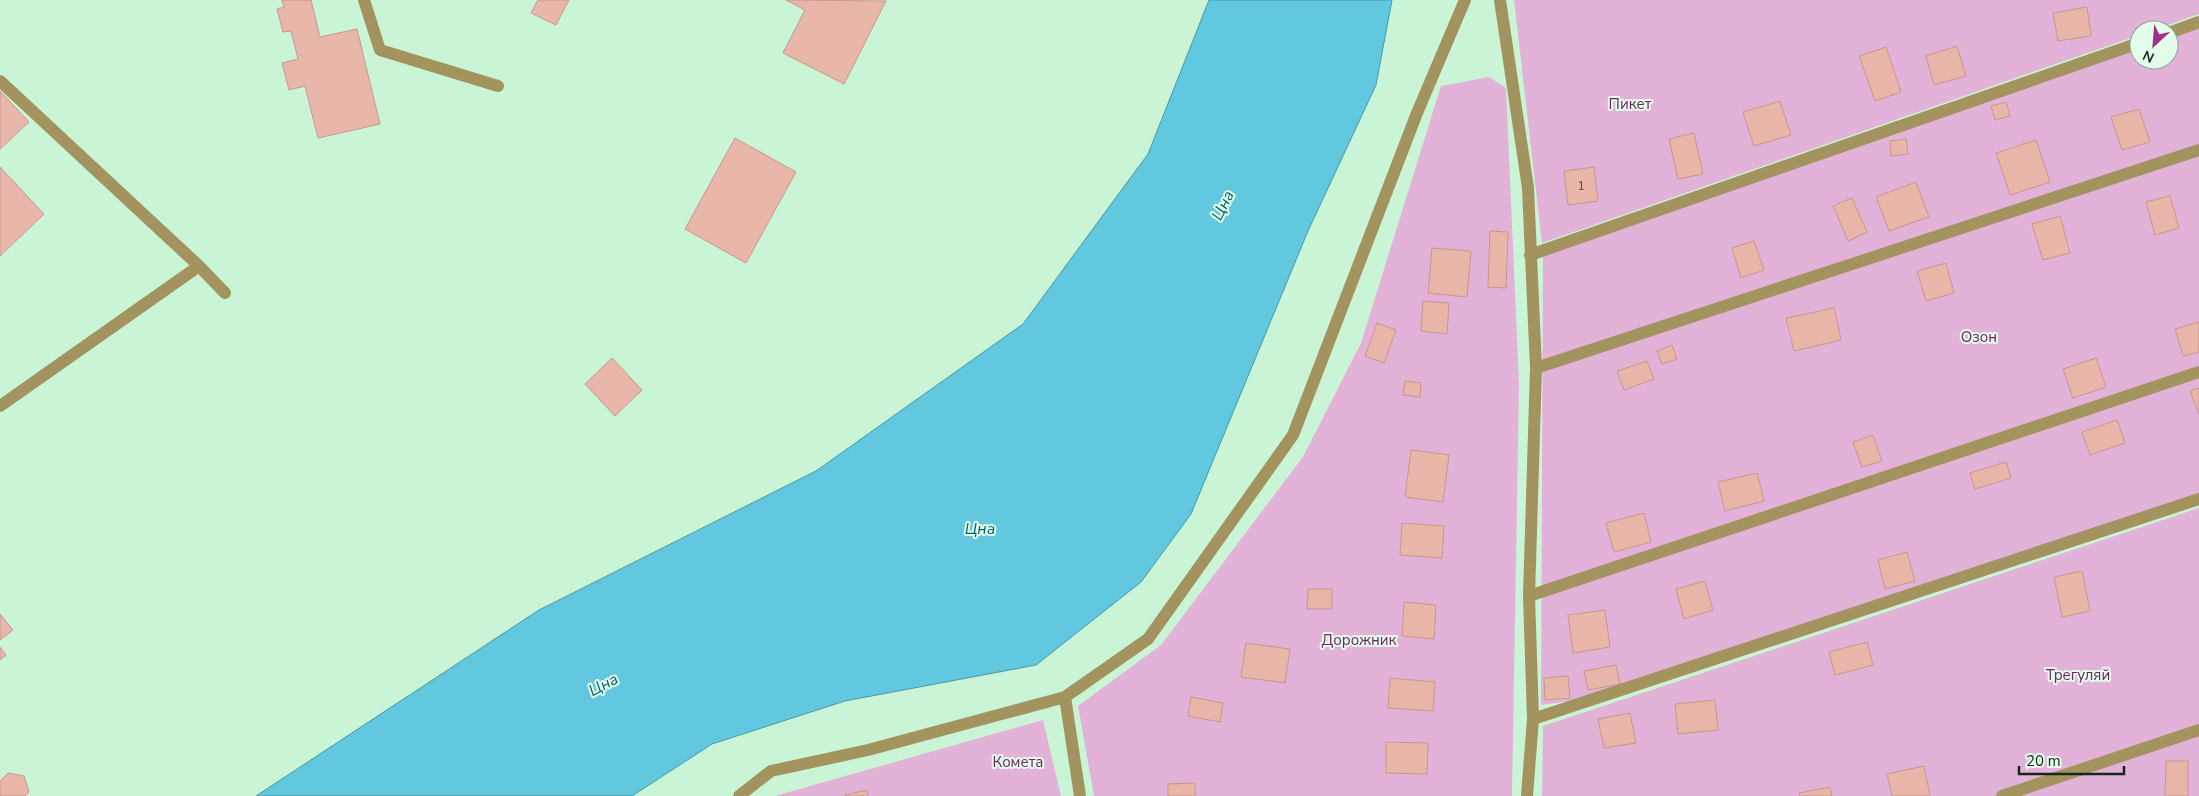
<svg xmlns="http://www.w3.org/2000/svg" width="2199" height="796" font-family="'Nunito Sans',sans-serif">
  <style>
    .green { fill: #e3b2d8 }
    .water { fill: #61c8df; stroke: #4b98a4 }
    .building { fill: #e9b7aa; stroke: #c8978b }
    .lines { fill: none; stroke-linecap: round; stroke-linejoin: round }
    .minor { stroke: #a2935f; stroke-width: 12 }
    .labels { text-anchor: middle; stroke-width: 4; stroke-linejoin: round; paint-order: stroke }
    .number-label { font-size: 12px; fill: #4c4b40 }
    .park-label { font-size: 15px; fill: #6e2463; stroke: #e3fdea }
    .water-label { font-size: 16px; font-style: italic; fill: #015f6f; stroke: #e3fdea }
  </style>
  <rect width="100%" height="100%" fill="#c9f5d6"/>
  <path class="green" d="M1514,0h685v14l-45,16h-15v5l-597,208z
    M2199,28v468l-621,204 -37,5 2,-449 596,-207v11h30v-21z
    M1489,77l17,11 13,296 -7,412h-418l-16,-90 83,-61 142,-188 58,-114 80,-257z
    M2199,508v288h-657l1,-70z
    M1043,720l18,76h-286z"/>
  <path class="water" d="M1209,0h183l-16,85 -68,146 -117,283 -50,68 -105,83 -191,36 -133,43 -80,52h-376l283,-186 277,-139 207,-147 125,-170z"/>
  <path class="building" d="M282,0h29l9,37 37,-8 23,95 -62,14 -13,-52 -16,4 -7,-27 16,-4 -7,-28 -8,1 -6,-23 7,-2z
    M538,0h31l-13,25 -25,-12z
    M786,0l100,1 -42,83 -61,-31 22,-43z
    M2087,7l4,29 -33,5 -5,-28z
    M1957,46l9,30 -32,9 -8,-29z
    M1886,47l15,45 -26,9 -16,-45z
    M0,91l29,31 -29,27z
    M1780,101l11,34 -37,11 -11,-34z
    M2006,102l4,14 -15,4 -4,-14z
    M2139,109l11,33 -28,8 -11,-33z
    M1694,133l9,41 -25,5 -9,-40z
    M735,138l61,34 -50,91 -61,-34z
    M1906,139l2,15 -17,2 -1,-15z
    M2036,140l14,42 -40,13 -14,-42z
    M0,167l44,47 -44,42z
    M1594,167l4,34 -30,4 -4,-34z
    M1916,182l13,35 -40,14 -13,-34z
    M2170,196l9,32 -24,7 -9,-33z
    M1852,198l15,34 -19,9 -15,-35z
    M2060,216l10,37 -27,7 -11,-36z
    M1490,231l18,1 -2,56 -18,-1z
    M1754,241l10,29 -23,8 -9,-30z
    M1432,248l39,3 -4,46 -39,-4z
    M1946,263l8,30 -28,8 -9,-30z
    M1423,301l26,2 -2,31 -26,-3z
    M1834,308l7,32 -47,11 -8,-33z
    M2199,322v30l-16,4 -8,-27z
    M1377,323l19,7 -12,33 -19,-7z
    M1672,345l5,14 -15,5 -5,-13z
    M612,358l30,32 -27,26 -30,-32z
    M2096,358l10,29 -33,11 -10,-29z
    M1647,361l7,18 -30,11 -7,-19z
    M1405,381l16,2 -1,14 -17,-2z
    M2199,388v27l-9,-24z
    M2117,420l8,23 -35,12 -8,-23z
    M1873,435l9,26 -20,6 -9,-25z
    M1411,450l38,5 -6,47 -38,-5z
    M2006,462l5,16 -36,11 -5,-16z
    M1757,473l7,28 -39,10 -7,-29z
    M1644,513l7,29 -37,10 -8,-29z
    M1402,523l42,3 -2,32 -42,-3z
    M1907,552l8,29 -30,8 -7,-29z
    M2082,571l8,40 -28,6 -8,-40z
    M1705,581l8,29 -29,9 -8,-30z
    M1308,589h24v20h-25z
    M1404,602l32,3 -2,34 -32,-3z
    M1605,610l5,37 -37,6 -5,-38z
    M0,614l13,16 -13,10z
    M1867,642l6,23 -38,10 -6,-23z
    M1246,643l44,6 -5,34 -44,-6z
    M0,647l6,8 -6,5z
    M1616,665l4,19 -32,6 -4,-19z
    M1568,676l2,22 -25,2 -1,-22z
    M1390,678l45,4 -2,29 -45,-3z
    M1191,697l32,6 -3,19 -32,-6z
    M1715,700l3,30 -40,4 -3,-30z
    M1630,713l6,30 -32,5 -6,-29z
    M1386,742l42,1 -1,31 -41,-1z
    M2166,761h22v35h-23z
    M1924,766l6,30h-38l-5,-22z
    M8,773l16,3 5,16 -4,4h-25v-15z
    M1195,783v13h-27v-12z
    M1830,787l2,9h-32l-1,-3z
    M867,790l1,6h-22l-1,-1z"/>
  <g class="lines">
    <path class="minor" d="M364,0l16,50 118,36
      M1500,0l28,188 8,180 -7,228 4,123 -6,77
      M2169,33l30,-11
      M0,81l199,185 26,27
      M1530,255l609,-212
      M1536,368l663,-218
      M0,406l199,-140
      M1529,596l670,-224
      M1065,697l15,99
      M1533,719l666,-220
      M739,796l32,-25 97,-21 197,-53 83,-58 145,-204 124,-322 48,-113
      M2002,796l197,-66"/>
  </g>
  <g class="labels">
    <g class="number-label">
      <text x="1581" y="190">1</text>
    </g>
    <g class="park-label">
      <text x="1630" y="109">Пикет</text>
      <text x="1979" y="342">Озон</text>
      <text x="1359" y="645">Дорожник</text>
      <text x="2078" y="680">Трегуляй</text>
      <text x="1018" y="767">Комета</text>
    </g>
    <g class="water-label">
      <text transform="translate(1222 205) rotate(-63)" y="6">Цна</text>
      <text x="980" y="534">Цна</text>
      <text transform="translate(603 684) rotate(-28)" y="6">Цна</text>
    </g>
  </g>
  <g transform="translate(2154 45) rotate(206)"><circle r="24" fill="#e3fdea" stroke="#91a798"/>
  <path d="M0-4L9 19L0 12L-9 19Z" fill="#9f308f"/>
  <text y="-8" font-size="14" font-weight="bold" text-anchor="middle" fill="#17271c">N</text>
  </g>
  <path d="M2019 766v8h105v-8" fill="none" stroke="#17271c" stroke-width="2.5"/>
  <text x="2026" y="766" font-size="15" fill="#17271c" stroke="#e3fdea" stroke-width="4" paint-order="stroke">20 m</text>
</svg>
